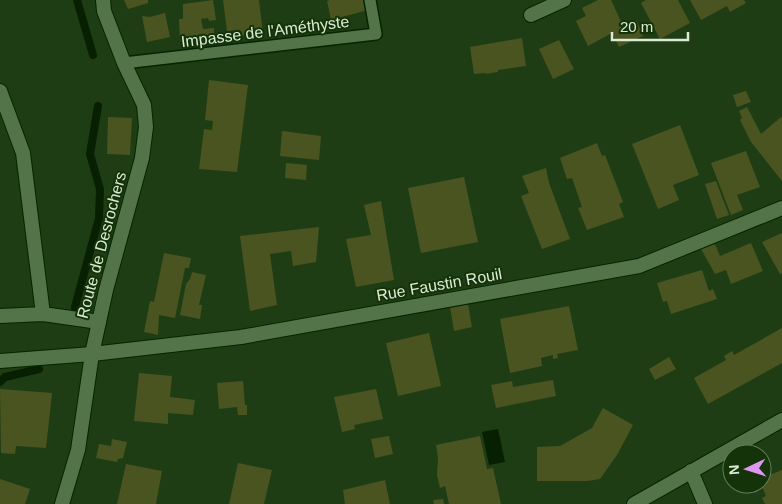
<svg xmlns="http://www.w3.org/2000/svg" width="782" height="504" font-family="Arial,sans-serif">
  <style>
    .water { fill: #072001 }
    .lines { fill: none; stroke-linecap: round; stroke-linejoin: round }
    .stream { stroke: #072001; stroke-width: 8 }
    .building { fill: #4a5420 }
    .service-casing { stroke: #052400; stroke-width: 14 }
    .minor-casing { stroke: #052400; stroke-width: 16 }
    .tertiary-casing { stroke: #052400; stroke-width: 16 }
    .service { stroke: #537348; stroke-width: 11 }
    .minor { stroke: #537348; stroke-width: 14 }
    .tertiary { stroke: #537348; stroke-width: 14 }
    .labels { text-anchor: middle; stroke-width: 4; stroke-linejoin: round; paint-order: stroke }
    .street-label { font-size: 16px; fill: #d9ebd3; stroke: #153309 }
  </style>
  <rect width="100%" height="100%" fill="#1f3d14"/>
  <path class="water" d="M498,429l7,33 -16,3 -7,-33z"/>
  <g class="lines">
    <path class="stream" d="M77,0l16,55
      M75,307l24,-89 1,-29 -10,-35 8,-48
      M0,382l5,-5 34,-8"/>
  </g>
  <path class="building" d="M124,0h24v3l-20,6z
    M213,0l3,20 -7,1 -1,-3 -7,1 2,10 11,-1v12l-34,1 -1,-22h4v-15z
    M223,0h36l4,33 -25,3 -1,-6 -10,1z
    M330,0h36l2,10 -37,10 -4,-19z
    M598,0h13l13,28 13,-7 6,15 -24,11 -7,-14 -24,13 -12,-25 10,-5 -4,-8z
    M646,0h32l12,23 -30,16 -19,-36z
    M690,0h54l2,3 -16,9 -3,-6 -26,14z
    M165,13l5,24 -23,5 -5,-26 8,1z
    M522,38l4,28 -28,4v2l-12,2v-1l-12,1 -4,-27z
    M559,40l15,29 -21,10 -14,-30z
    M209,80l39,5 -11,87 -38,-3 5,-40 8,1 1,-9 -8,-1z
    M746,91l5,11 -14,5 -4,-12z
    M747,107l14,27 20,-17 1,1v63l-31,-39 -11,-22 2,-2 -3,-7z
    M108,117l24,1 -2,37 -23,-1z
    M680,125l19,50 -26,10 6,15 -21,9 -26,-65z
    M282,131l39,5 -2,24 -39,-4z
    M597,143l5,13 3,-1 18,47 -4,2 5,13 -37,13 -9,-22 4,-1 -10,-29 -5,1 -7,-21z
    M746,151l14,36 -23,8 6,15 -12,5 -20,-52z
    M286,163l21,2 -1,15 -21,-2z
    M546,168l3,15 21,56 -28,10 -21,-53 8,-3 -7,-17z
    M464,177l14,65 -57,11 -13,-65z
    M716,181l13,34 -12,4 -12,-35z
    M381,201l13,79 -38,7 -10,-48 25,-4 -7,-30z
    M319,227l-3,35 -23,4 -2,-15 -21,3 7,51 -27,6 -10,-75z
    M782,233v40l-2,1 -18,-32z
    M751,243l12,28 -32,13 -5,-14 -11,4 -14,-25 14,-5 5,12z
    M164,253l27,5 -2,10h-4l-10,50 -16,-3 -1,20 -14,-3 6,-31 4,1z
    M702,270l7,21 4,-2 4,10 -46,15 -4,-13 -4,1 -6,-19z
    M192,272l14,3 -7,30h3l-2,14 -20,-4 6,-31 4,-5z
    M468,304l4,23 -18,4 -4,-24z
    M569,306l9,44 -21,4 1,4 -5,1v-4l-12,3 1,8 -32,7 -10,-54z
    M782,328v35l-74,41 -14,-26 32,-18 -2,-4 8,-5 2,4z
    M429,333l12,53 -43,10 -12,-53z
    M669,357l7,12 -21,11 -6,-11z
    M139,373l33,3 -2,21 25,3 -2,15 -25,-2v11l-34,-3z
    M553,380l3,16 -60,12 -5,-23 21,-4 1,6z
    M243,381l2,24h2v10h-9l-1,-8 -18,2 -2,-26z
    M0,389l52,4 -6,55 -30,-2 -1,8 -14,-1z
    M376,389l7,30 -29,6 1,4 -13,3 -8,-35z
    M603,408l30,17 -16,30 -17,24 -13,2h-50v-34l23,-1 32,-18z
    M389,436l4,18 -18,4 -4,-19z
    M480,436l7,33 6,-1 8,36h-52l-4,-18 -5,2 -3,-13 1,-17 -2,-13z
    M112,439l15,3 -4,16 -5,1 -1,3 -21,-4 3,-14 12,2z
    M238,463l34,7 -8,34h-35z
    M126,464l36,7 -6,33h-39z
    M782,470v34h-17l-3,-6 4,-2 -5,-12 1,-6z
    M0,479l30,10 -5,15h-25z
    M385,480l5,24h-45l-2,-14z
    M443,499l1,5h-10l-1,-4z"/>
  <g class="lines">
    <defs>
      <path id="service" d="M124,63l252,-29 -6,-34"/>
      <path id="minor" d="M531,15l33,-15
        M0,91l23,62 20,161
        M0,316l43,-2 56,8
        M0,361l92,-7 149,-17 398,-71 143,-58
        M691,471l14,33
        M634,504l148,-84"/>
      <path id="tertiary" d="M62,504l16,-54 14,-96 14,-64 36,-132 4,-31 -2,-22 -20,-42 -20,-52 -1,-11"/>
    </defs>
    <use href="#service" class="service-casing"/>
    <use href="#minor" class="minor-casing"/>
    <use href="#tertiary" class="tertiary-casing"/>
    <use href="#service" class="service"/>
    <use href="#minor" class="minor"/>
    <use href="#tertiary" class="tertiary"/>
  </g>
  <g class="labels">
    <g class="street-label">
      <text transform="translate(265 31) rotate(-7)" y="6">Impasse de l'Améthyste</text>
      <text transform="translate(101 245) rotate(-75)" y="6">Route de Desrochers</text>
      <text transform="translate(439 284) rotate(-10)" y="6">Rue Faustin Rouil</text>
    </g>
  </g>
  <g transform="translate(747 469) rotate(266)"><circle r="24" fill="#153309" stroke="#637d5a"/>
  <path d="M0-4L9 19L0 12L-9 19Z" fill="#de98f2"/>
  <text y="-8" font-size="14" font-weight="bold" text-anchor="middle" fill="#d9ebd3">N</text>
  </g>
  <path d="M612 32v8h76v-8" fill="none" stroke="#d9ebd3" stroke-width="2.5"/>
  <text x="620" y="32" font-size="15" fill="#d9ebd3" stroke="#153309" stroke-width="4" paint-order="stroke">20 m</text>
</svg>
